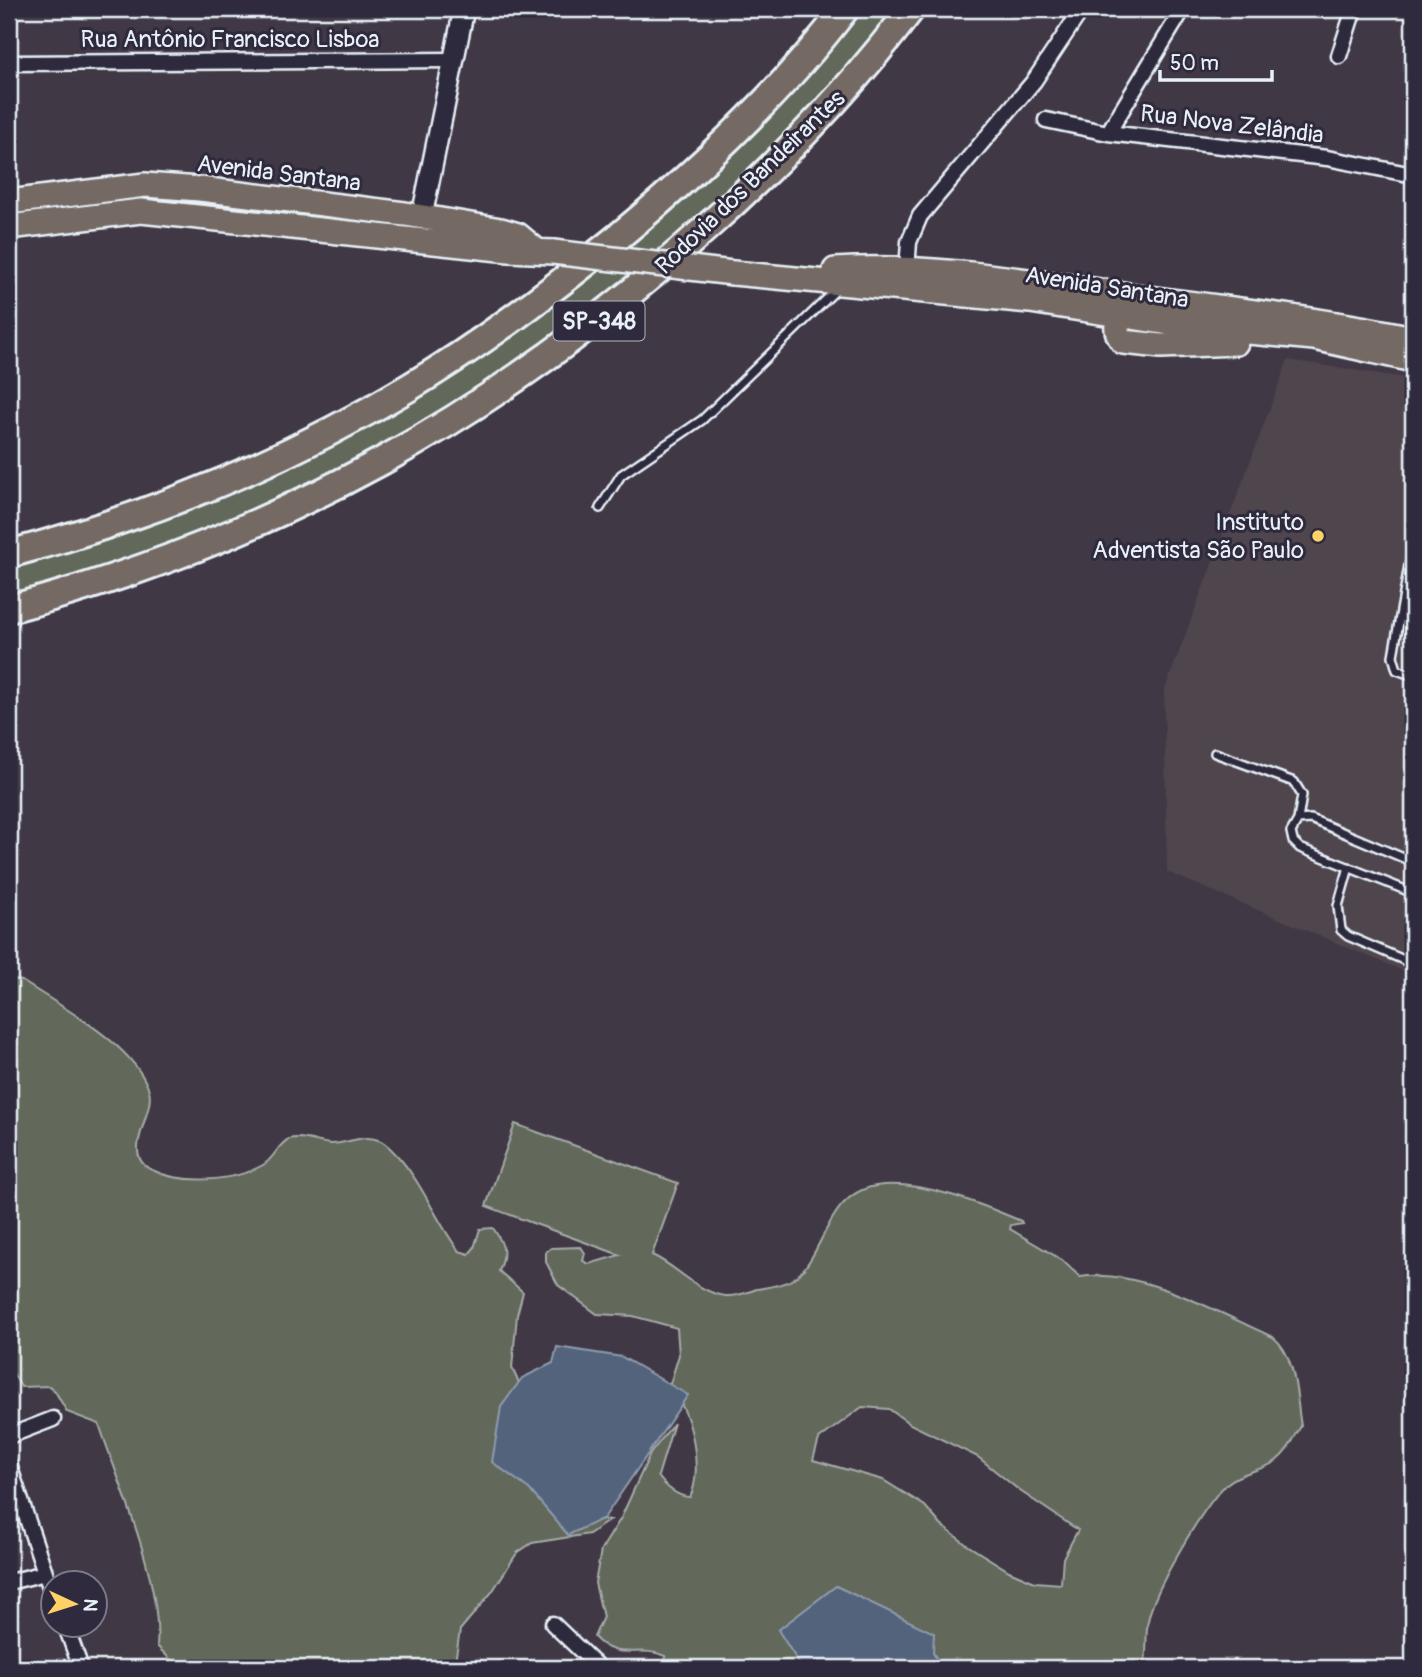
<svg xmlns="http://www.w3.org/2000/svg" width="1422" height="1677" font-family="Pangolin,sans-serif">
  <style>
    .built { fill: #50454e }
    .green { fill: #62685a; stroke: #a5aca9; stroke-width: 2; fill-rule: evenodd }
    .water { fill: #52637c; stroke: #8e9cae; stroke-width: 2 }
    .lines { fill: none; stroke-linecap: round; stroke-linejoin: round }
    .service-casing { stroke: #e8f1f8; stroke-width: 12 }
    .minor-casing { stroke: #e8f1f8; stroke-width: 19 }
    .tertiary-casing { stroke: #e8f1f8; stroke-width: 24 }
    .primary-casing { stroke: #e8f1f8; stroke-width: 28 }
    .motorway-casing { stroke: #e8f1f8; stroke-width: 32 }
    .service { stroke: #2f2a3d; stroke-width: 7 }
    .minor { stroke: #2f2a3d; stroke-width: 14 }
    .tertiary { stroke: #2f2a3d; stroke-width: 19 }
    .primary { stroke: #756964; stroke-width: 23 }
    .motorway { stroke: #756964; stroke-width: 26 }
    .primary-bridge-casing { stroke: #e8f1f8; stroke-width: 28; stroke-linecap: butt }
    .primary-bridge { stroke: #756964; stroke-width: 23 }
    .poi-dot { fill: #ffd166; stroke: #2f2a3d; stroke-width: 2.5 }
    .labels { text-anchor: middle; stroke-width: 6; stroke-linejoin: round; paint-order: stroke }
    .shield { fill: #2f2a3d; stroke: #b0b5c0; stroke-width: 2 }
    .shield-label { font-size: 23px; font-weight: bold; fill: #e8f1f8 }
    .street-label { font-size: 24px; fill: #e8f1f8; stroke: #2f2a3d }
    .poi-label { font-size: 24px; fill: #e8f1f8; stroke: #2f2a3d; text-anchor: end }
  </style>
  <rect width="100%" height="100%" fill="#413845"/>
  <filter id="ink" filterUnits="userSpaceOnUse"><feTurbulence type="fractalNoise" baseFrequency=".0143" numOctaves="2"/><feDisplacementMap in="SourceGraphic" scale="14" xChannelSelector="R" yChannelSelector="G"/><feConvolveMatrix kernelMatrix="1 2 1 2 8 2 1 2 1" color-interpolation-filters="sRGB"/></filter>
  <g filter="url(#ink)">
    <path class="built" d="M1288,360l125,19v596l-246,-103 -3,-180z"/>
    <path class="green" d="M860,9h35c-65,84 -139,163 -220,232 -7,6 -16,9 -23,15 -193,163 -398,274 -643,339v-27l157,-50 80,-33 247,-137 154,-116 65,-61 122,-129z
      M9,978l13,3c39,26 111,62 127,109 7,23 -29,63 1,79 31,16 83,13 113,-4 11,-6 15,-21 26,-26 12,-4 29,4 42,5 16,0 31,-10 47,-4 4,1 10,6 13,9 30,29 43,69 68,102l10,3 5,-6 6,-19 13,-1c11,16 14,25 6,43l24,21 -6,23 -5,53 70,152h28l-21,14 -57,9 -15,10 -25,39 -32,38 -6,38h-275l-22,-22c5,-65 -37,-159 -58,-222l-32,-12 -12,-21 -6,-5 -28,1 -12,-21z
      M515,1124l163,59 -26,72c25,11 47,39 74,41 10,1 22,-4 31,-7 11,-2 27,-4 36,-10 32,-22 32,-85 83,-93 43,-7 105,18 145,35l1,2 -11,2 -1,4 52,31 18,17c61,-9 137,35 193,60 24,19 23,60 28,89 -7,12 -13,26 -25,35 -13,10 -34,10 -48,22 -23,19 -75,109 -80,138 -3,16 0,29 -4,47h-202l-9,-15 -154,-23 23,38h-136l-1,-12c-26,-12 -47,7 -71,-19l9,-20 -8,-34 6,-33 20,-32 29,-64 24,-31 -16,53c7,10 19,21 32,21 14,-27 1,-90 -21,-110l10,-32 -2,-27 -44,-12 -36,-2 -39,-29 -12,-23v-10l5,-4 30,-1 4,6 -2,8 6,3 31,-9 -134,-49zM862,1407l27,2 21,15 68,33 42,34 58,39 -15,28 -2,26 -26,-2 -26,-11 -42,-26 -26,-20 -16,-19 -42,-26 -70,-20 6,-21z"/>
    <path class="water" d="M557,1347l65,10 66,38 -84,123 -36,17 -39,-46 -37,-27 9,-55 21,-29 31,-15z
      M836,1586l98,47 -1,20 9,15h-140l-24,-38z"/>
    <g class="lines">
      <defs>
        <path id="service" d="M600,508l21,-33 81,-55 135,-131
          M1413,543l-20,113 4,14 16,6
          M1215,753l79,29 8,13 -4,25
          M1413,862l-102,-43 -13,1 -7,12 2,9 7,7 113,45
          M1349,867l-11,39 3,24 7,6 65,28"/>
        <path id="minor" d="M1339,56l15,-47
          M9,63l443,-3
          M1046,120l62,13 219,25 86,17
          M1108,133l75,-124
          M907,270l2,-28 11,-26 114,-135 48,-72
          M9,1436l44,-17
          M9,1465l43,128
          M9,1582l36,-9
          M65,1624l16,44
          M553,1624l46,44"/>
        <path id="tertiary" d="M422,216l42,-207"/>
        <path id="primary" d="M9,202l136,-17 55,4 205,25 96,16 17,5 18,15
          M9,227l132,-16 368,39 44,2
          M835,270c98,-6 199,12 295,25 95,14 189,23 283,43
          M733,273l297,28 164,26 120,11 99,22
          M1127,307c-10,13 -15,22 -4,35l38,4 75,-3"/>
        <path id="motorway" d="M9,554c138,-37 276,-92 399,-166 74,-44 143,-97 210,-151 82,-68 162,-143 227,-228
          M9,609c270,-72 491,-195 698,-382 75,-67 144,-138 204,-218"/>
      </defs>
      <use href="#service" class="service-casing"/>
      <use href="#minor" class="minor-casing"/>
      <use href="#tertiary" class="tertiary-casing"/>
      <use href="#primary" class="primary-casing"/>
      <use href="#motorway" class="motorway-casing"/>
      <use href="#service" class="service"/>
      <use href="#minor" class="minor"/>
      <use href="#tertiary" class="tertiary"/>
      <use href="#primary" class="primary"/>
      <use href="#motorway" class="motorway"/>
      <defs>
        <path id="primary-bridge" d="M553,252l180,21"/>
      </defs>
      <use href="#primary-bridge" class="primary-bridge-casing"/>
      <use href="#primary-bridge" class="primary-bridge"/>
    </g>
  </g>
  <circle class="poi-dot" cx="1318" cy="536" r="7"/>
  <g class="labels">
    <rect class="shield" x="553.5" y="301.5" width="91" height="39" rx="5"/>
    <g class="shield-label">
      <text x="599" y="329">SP-348</text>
    </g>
    <g class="street-label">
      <text x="230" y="47">Rua Antônio Francisco Lisboa</text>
      <text transform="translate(1232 124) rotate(7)" y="8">Rua Nova Zelândia</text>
      <text transform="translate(279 173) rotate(7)" y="8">Avenida Santana</text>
      <text transform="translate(750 182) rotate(-44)" y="8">Rodovia dos Bandeirantes</text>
      <text transform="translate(1107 287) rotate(9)" y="8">Avenida Santana</text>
    </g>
    <g class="poi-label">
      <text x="1304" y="530">Instituto<tspan x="1304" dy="28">Adventista São Paulo</tspan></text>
    </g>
  </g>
  <rect width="1422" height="1677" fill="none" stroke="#2f2a3d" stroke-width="35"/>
  <rect x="18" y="18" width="1387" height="1642" fill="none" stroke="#e8f1f8" stroke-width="2.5" filter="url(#ink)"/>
  <g transform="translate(74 1604) rotate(94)"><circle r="33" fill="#2f2a3d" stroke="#797a88" stroke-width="2"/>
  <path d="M0-5L12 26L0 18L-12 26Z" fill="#ffd166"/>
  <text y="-10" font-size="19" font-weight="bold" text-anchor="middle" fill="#e8f1f8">N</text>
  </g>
  <path d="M1160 70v10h112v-10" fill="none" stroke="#e8f1f8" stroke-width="3.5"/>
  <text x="1170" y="70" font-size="21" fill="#e8f1f8" stroke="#2f2a3d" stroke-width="5" paint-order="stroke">50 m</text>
</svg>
